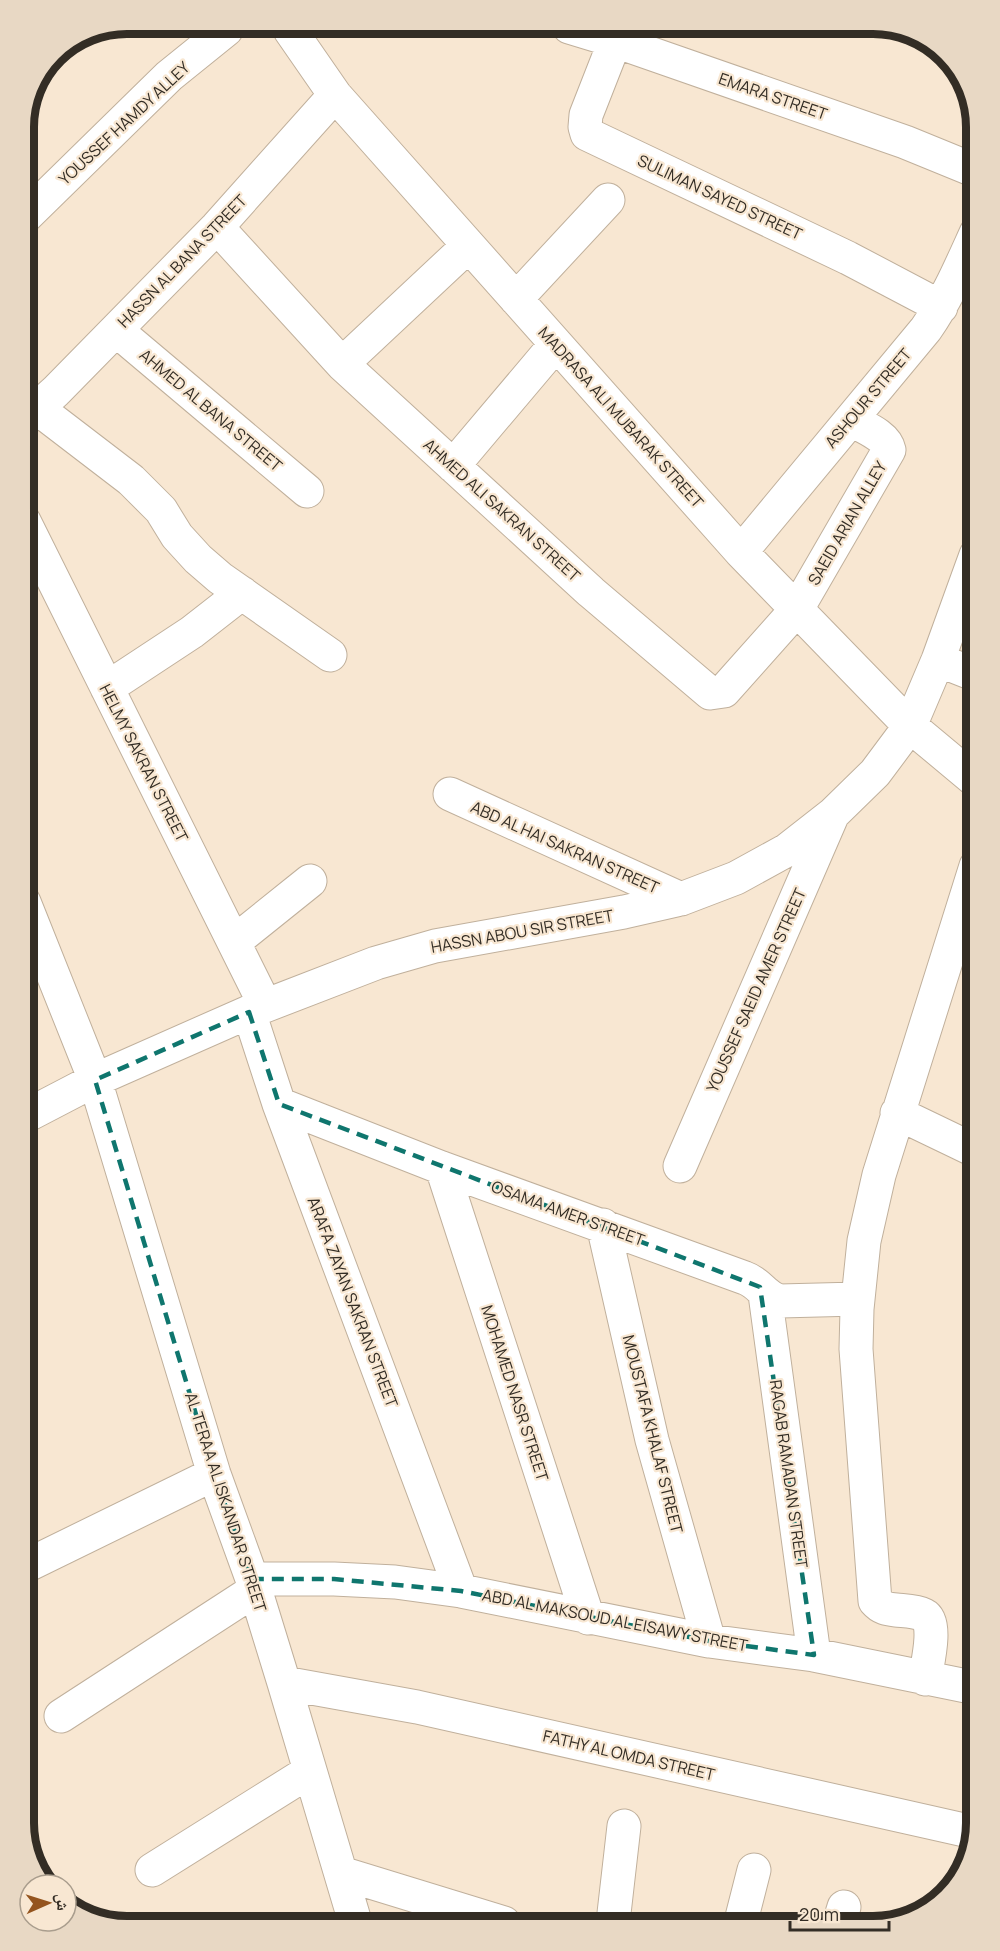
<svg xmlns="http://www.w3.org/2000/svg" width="1000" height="1951" font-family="Manrope,'Noto Naskh Arabic',sans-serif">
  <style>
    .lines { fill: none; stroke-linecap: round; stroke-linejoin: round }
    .street-casing { stroke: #c0b09c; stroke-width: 35 }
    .street { stroke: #fff; stroke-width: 33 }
    .marked { fill: none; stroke: #0f766e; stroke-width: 4.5; stroke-dasharray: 12 8; stroke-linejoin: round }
    .labels { text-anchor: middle; stroke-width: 4.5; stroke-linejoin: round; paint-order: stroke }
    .street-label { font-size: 16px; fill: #332d25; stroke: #f8e7d2 }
    .rim { fill: none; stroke: #332d25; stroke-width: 8 }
  </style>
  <rect width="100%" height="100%" fill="#f8e7d2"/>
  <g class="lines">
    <defs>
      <path id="street" d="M569,27l46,14 290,101 71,29
        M290,30l45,65 406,457 169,174 66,55
        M615,41l-29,74 -1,12 2,7 261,124 93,49
        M24,218l145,-142 57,-46
        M217,227l125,137 249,228 119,101 14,-2 73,-82 92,-159c-3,-15 -26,-23 -38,-30
        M516,299l92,-99
        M116,330l191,161
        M342,364l126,-118
        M37,408l94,72 30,30 16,26 21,23 22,19 110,77
        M24,420l32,-29 161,-164 118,-132
        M453,466l103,-122
        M24,521l241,484
        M741,552l185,-223c21,-30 35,-63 50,-96
        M938,660l38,15
        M107,688l85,-56 50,-39
        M450,794l231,105
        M24,902l71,178 119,394 38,105 32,104 72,242
        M234,942l76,-61
        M249,1012l30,92 182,487
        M279,1104l163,64 303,110c15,5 19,19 35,23l78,-2
        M897,1113l79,38
        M24,1117l71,-37 154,-68 127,-49 59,-17 189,-34 57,-13 55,-21 51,-28 46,-36 42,-41 35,-47 28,-66 38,-105
        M680,1166l152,-350
        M442,1168l146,450
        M603,1225l49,215 57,201
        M765,1294l49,361
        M24,1567l190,-93
        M252,1579h82l61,3 66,9 248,50 105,14 162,33
        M925,1679c2,-14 13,-57 -1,-64 -8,-4 -19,-4 -28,-5 -9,-1 -15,-2 -21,-9l-19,-252 1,-40 7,-68 15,-66 97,-309
        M284,1683l133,24 556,125
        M61,1716l194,-126
        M152,1870l158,-99
        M341,1873l163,50
        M840,1920l4,-13
        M741,1921l13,-51
        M613,1922l11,-96"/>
    </defs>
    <use href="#street" class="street-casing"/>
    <use href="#street" class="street"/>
  </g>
  <path class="marked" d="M249,1012l30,92 481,183 54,368 -105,-14 -248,-50 -127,-12h-82l-38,-105 -119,-394z"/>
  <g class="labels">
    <g class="street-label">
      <text transform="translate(773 96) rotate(19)" y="6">EMARA STREET</text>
      <text transform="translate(124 123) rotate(-43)" y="6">YOUSSEF HAMDY ALLEY</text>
      <text transform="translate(720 197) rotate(25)" y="6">SULIMAN SAYED STREET</text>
      <text transform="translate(182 261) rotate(-46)" y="6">HASSN AL BANA STREET</text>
      <text transform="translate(868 398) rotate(-50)" y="6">ASHOUR STREET</text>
      <text transform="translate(211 410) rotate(40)" y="6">AHMED AL BANA STREET</text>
      <text transform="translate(621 417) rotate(48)" y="6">MADRASA ALI MUBARAK STREET</text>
      <text transform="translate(502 510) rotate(42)" y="6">AHMED ALI SAKRAN STREET</text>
      <text transform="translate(847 523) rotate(-60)" y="6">SAEID ARIAN ALLEY</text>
      <text transform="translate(144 763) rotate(63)" y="6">HELMY SAKRAN STREET</text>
      <text transform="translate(565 847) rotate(24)" y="6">ABD AL HAI SAKRAN STREET</text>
      <text transform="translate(522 931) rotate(-10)" y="6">HASSN ABOU SIR STREET</text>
      <text transform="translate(756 990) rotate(-66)" y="6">YOUSSEF SAEID AMER STREET</text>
      <text transform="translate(568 1213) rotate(20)" y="6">OSAMA AMER STREET</text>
      <text transform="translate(353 1302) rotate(69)" y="6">ARAFA ZAYAN SAKRAN STREET</text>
      <text transform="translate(515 1393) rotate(72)" y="6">MOHAMED NASR STREET</text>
      <text transform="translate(653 1434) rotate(76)" y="6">MOUSTAFA KHALAF STREET</text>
      <text transform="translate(789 1474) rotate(82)" y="6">RAGAB RAMADAN STREET</text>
      <text transform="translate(226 1502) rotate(72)" y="6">AL TERAA AL ISKANDAR STREET</text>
      <text transform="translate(615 1620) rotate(11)" y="6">ABD AL MAKSOUD AL EISAWY STREET</text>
      <text transform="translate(629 1755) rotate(13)" y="6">FATHY AL OMDA STREET</text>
    </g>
  </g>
  <path d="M0 0H1000V1951H0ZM127 34H873A93 93 0 0 1 966 127V1823A93 93 0 0 1 873 1916H127A93 93 0 0 1 34 1823V127A93 93 0 0 1 127 34Z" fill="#e8d8c4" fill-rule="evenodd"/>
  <path class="rim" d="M127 34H873A93 93 0 0 1 966 127V1823A93 93 0 0 1 873 1916H127A93 93 0 0 1 34 1823V127A93 93 0 0 1 127 34Z"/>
  <g transform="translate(48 1903) rotate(87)"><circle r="28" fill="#f8e7d2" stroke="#a99d8d" stroke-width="1.5"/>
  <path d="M0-4.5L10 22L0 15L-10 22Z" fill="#94541e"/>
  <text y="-9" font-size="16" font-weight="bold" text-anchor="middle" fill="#332d25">ش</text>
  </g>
  <path d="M790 1921v9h99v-9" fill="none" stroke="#332d25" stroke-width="3"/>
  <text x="799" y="1921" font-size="18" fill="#332d25" stroke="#f8e7d2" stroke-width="4.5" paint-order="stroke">20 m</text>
</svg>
